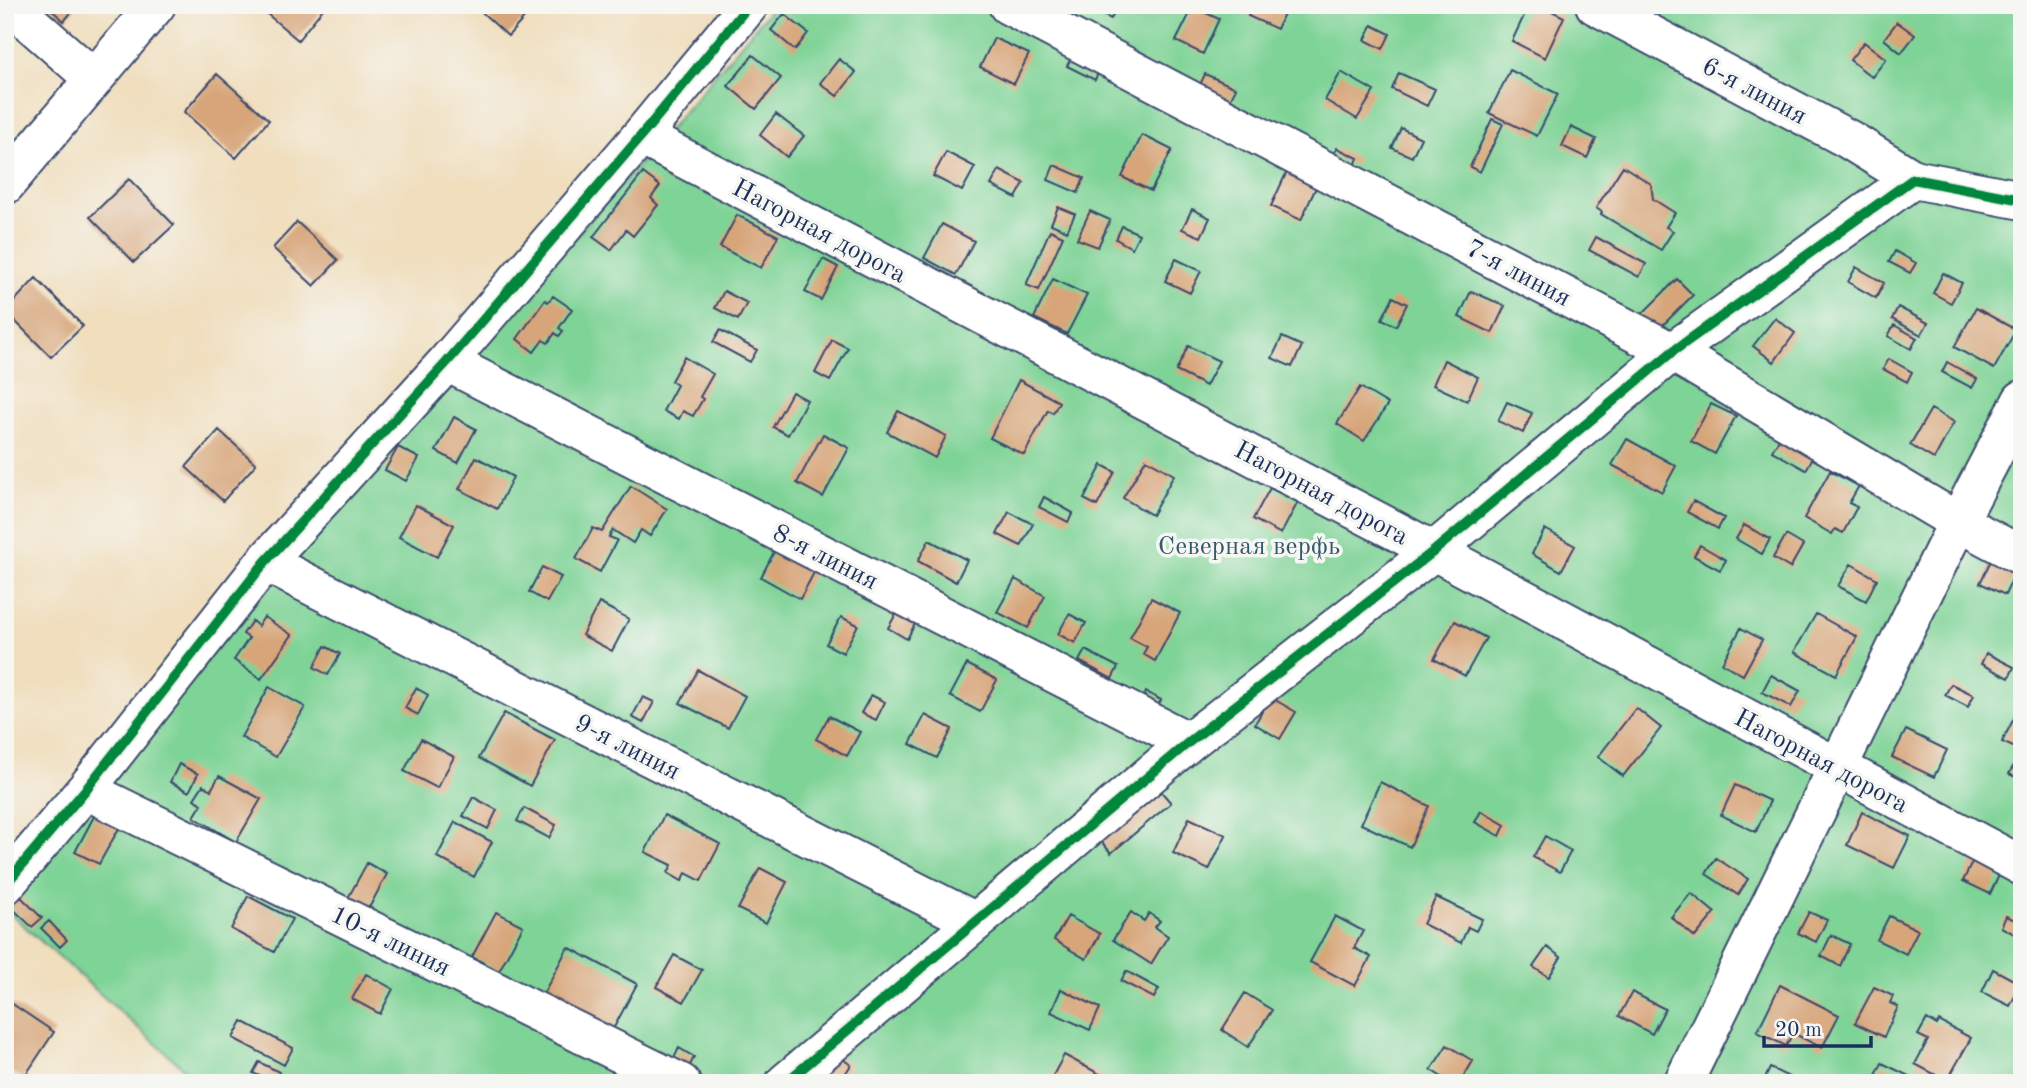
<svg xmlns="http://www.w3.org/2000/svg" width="2027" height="1088" font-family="'Old Standard TT',serif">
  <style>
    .green { fill: #7ed396; stroke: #4c817a; stroke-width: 2 }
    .building { fill: #d7a579 }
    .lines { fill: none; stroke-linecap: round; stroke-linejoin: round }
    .minor-casing { stroke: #3b496c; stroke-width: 42 }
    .minor { stroke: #fff; stroke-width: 38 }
    .cycleway-casing { stroke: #f6f6f2; stroke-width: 15 }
    .cycleway { stroke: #00873e; stroke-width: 10 }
    .labels { text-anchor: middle; stroke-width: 7; stroke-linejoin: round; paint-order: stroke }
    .street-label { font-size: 26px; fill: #1b2f5e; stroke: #f6f6f2 }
    .park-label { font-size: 26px; fill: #34586c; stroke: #f6f6f2 }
  </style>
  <rect width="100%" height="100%" fill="#f6f6f2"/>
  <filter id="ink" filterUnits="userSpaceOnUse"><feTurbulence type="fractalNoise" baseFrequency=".0143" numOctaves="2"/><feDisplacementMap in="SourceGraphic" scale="14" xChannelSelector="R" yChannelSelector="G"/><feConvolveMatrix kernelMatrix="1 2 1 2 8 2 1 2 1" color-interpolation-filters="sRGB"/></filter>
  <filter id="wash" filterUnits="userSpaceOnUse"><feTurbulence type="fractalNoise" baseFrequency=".00686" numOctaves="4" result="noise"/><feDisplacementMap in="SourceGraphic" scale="28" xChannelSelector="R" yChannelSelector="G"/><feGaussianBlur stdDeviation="1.57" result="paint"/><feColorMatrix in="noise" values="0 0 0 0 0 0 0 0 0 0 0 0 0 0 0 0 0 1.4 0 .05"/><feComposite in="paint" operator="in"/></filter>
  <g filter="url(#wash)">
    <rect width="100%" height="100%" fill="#f0debd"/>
    <path class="green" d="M774,5h1248v1078h-1822l-195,-174v-12l276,-326 376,-427z"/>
    <g id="blocks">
      <path class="building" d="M46,5h32l-14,16z
        M275,5h51l-28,35 -31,-26z
        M474,5h62l-28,31z
        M1081,5h37l-7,14z
        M1253,5h18l14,6 -8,18 -29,-13z
        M1529,5h11l24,12 -19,41 -33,-17z
        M1193,7l26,12 -16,35 -27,-13z
        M784,14l24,19 -13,17 -24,-20z
        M1897,22l18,13 -14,18 -17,-14z
        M1372,25l18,9 -7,15 -18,-9z
        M994,38l35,16 -15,30 -34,-17z
        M1864,42l22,17 -14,18 -22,-17z
        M753,55l28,23 -25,31 -28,-23z
        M1072,56l28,13 -5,11 -28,-14z
        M839,59l17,13 -19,24 -17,-13z
        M1510,70l48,24 -21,42 -48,-23z
        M1341,72l33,19 -17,28 -32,-19z
        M1399,73l36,16 -8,17 -35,-17z
        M217,74l52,46 -33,38 -52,-46z
        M1205,74l31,14 -9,18 -30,-15z
        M776,114l28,22 -17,21 -27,-22z
        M1492,119l11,5 -23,48 -10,-5z
        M1571,127l25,12 -9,19 -25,-12z
        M1401,128l20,10 -9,19 -20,-9z
        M1142,135l30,15 -21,41 -29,-14z
        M1337,148l21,10 -3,8 -22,-10z
        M946,152l29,15 -13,24 -29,-15z
        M1054,165l30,13 -6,15 -30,-13z
        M1623,166l28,18 2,15 22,14 -9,14 7,4 -12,19 -60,-36 1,-2 -6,-4z
        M1289,167l30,14 -18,39 -30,-14z
        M999,170l25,13 -8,15 -25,-13z
        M643,173l17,13 -9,12 7,7 -25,31 -7,-6 -15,20 -18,-13z
        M129,179l45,46 -40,37 -44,-45z
        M1058,207l17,7 -8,17 -16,-7z
        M1192,209l18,9 -9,19 -19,-8z
        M1090,211l20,9 -12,27 -21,-8z
        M737,215l41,21 -17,32 -41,-21z
        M297,222l41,38 -24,26 -41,-38z
        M942,224l32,17 -18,34 -32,-17z
        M1122,226l17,8 -7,14 -16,-9z
        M1050,230l13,6 -24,54 -13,-5z
        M1596,237l50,27 -7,13 -50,-27z
        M1895,251l21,12 -6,10 -21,-11z
        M823,259l15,8 -17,33 -16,-8z
        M1176,259l25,12 -11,22 -25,-12z
        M1856,267l28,16 -8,15 -28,-16z
        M1943,273l19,10 -11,20 -18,-10z
        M36,278l47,48 -32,31 -46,-46z
        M1053,279l34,16 -20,39 -33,-16z
        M1677,279l16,16 -41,41 -16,-16z
        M724,291l23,12 -9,17 -23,-12z
        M1471,291l34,15 -13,27 -33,-16z
        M553,296l19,13 -13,19 4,3 -4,5 -4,-3 -7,10 -5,-3 -9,12 -17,-13 28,-39 3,2z
        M1393,297l14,7 -11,22 -14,-7z
        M1898,307l30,16 -7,12 -29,-16z
        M1976,308l40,22 -22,39 -40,-22z
        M1775,318l20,15 -21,29 -21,-16z
        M1894,325l23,13 -6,11 -23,-13z
        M720,330l37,20 -7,12 -37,-20z
        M1282,337l20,9 -10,21 -20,-9z
        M832,340l16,8 -18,33 -15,-8z
        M1188,346l31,15 -13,25 -30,-15z
        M684,357l29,17 -13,23 3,2 -10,17 -10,-5 -4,8 -16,-8 14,-26 -6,-4z
        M1889,359l23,13 -5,10 -24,-13z
        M1444,360l34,17 -11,24 -34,-16z
        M1947,362l30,17 -5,9 -30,-16z
        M1019,380l40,22 -6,11 -5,-3 -24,45 -34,-17z
        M1360,387l28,17 -24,37 -27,-17z
        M792,392l15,8 -19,35 -15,-8z
        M1507,402l25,11 -9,20 -25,-12z
        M1711,404l25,12 -21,38 -24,-13z
        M1931,409l23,13 -20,37 -24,-14z
        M898,411l48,25 -11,22 -48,-26z
        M454,417l22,12 -18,34 -22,-12z
        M219,430l37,34 -33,37 -37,-34z
        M1784,430l34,18 -12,22 -34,-19z
        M823,434l26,14 -26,49 -26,-14z
        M1627,439l49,27 -14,26 -50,-27z
        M398,447l21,11 -13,23 -21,-11z
        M476,457l37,20 -16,32 -38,-20z
        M1146,459l28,16 -22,40 -29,-17z
        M1102,465l13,7 -18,34 -13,-7z
        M1830,471l29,15 -10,17 8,4 -14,26 -8,-4 -3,5 -28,-16z
        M631,486l36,23 -17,27 -9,-6 -8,13 -20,-13 -4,7 8,3 -17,32 -24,-13 17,-31 9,4z
        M1270,488l28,14 -17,32 -28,-15z
        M1044,497l29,16 -5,9 -29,-15z
        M1693,501l31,17 -6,11 -31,-17z
        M416,505l38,20 -17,32 -38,-20z
        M1009,512l24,12 -12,22 -24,-12z
        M1744,525l26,14 -8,15 -26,-15z
        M1545,529l30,17 -14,25 -29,-17z
        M1786,535l17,10 -13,23 -17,-10z
        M929,540l38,20 -11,22 -38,-21z
        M1700,545l26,15 -6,10 -26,-14z
        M777,546l40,21 -17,32 -39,-22z
        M1996,550l24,12 -15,33 -25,-12z
        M1851,564l26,15 -11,22 -28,-15z
        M542,567l19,10 -14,25 -18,-10z
        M1015,579l30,17 -17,32 -31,-16z
        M1151,598l29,15 -25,48 -12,-7 4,-7 -17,-9z
        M599,603l30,16 -17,32 -30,-16z
        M896,614l19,10 -8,15 -19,-11z
        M1069,614l17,9 -11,20 -17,-9z
        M1816,614l41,23 -21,38 -42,-23z
        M264,617l28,18 -31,44 -27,-19 15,-22 -6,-4 9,-13 6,5z
        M841,617l17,8 -15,28 -17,-9z
        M1455,621l31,17 -21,38 -31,-17z
        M1741,628l21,12 -19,35 -21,-12z
        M325,646l15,8 -12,21 -14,-8z
        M1085,650l33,17 -6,12 -33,-18z
        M1986,653l28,14 -5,11 -28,-14z
        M967,664l30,16 -17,32 -30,-16z
        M698,670l47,26 -17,32 -48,-25z
        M1771,675l29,16 -9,16 -29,-15z
        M1951,684l23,11 -6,12 -23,-12z
        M269,687l36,20 -29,50 -35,-20z
        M416,688l12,7 -10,20 -13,-7z
        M1146,692l15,8 -5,10 -15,-8z
        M871,695l14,7 -9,18 -15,-7z
        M643,697l11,5 -11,21 -11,-6z
        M1270,697l26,15 -16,27 -25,-15z
        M1636,708l25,20 -38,48 -25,-19z
        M504,713l51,27 -25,46 -51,-28z
        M2016,714l6,3v34l-20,-9z
        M925,715l27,14 -15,29 -27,-14z
        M829,716l31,16 -13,24 -31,-17z
        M1906,730l41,20 -13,27 -42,-20z
        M421,739l33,18 -17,31 -33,-17z
        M2015,763l7,3v14l-13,-6z
        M179,764l19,10 -9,18 -19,-10z
        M219,776l42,23 -25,43 -42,-25 8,-13 -8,-5 9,-14 8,5z
        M1380,782l49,24 -19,41 -49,-23z
        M1154,783l17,20 -60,50 -17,-20z
        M1735,785l35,16 -14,31 -35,-17z
        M473,797l24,13 -9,19 -25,-13z
        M99,807l24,14 -24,43 -24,-12z
        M524,808l32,17 -7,13 -32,-17z
        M1481,811l24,14 -5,11 -25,-14z
        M1862,812l48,24 -16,32 -47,-23z
        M664,815l56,29 -19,37 -15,-8 -4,8 -14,-8 4,-8 -27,-13z
        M1189,818l37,17 -17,35 -36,-17z
        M455,822l37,20 -18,35 -37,-20z
        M1545,836l26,15 -11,21 -27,-15z
        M1979,848l27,13 -16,33 -27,-13z
        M1716,858l32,21 -10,16 -32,-21z
        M367,863l20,11 -18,34 -21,-10z
        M760,868l27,14 -21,41 -28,-14z
        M1691,893l24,20 -20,24 -24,-20z
        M20,896l22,22 -10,9 -22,-21z
        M248,896l44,23 -18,33 -43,-23z
        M1436,897l46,22 -6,12 -8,-4 -7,16 -38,-19z
        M496,912l27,14 -24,45 -27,-14z
        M1131,912l13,9 5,-8 11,8 -5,6 13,9 -17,28 -38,-24z
        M1809,912l18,8 -11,22 -18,-9z
        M1068,916l32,18 -14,25 -32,-19z
        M1335,916l28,15 -9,17 17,9 -16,29 -45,-24z
        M1889,916l29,14 -12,24 -29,-14z
        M2006,916l16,7v15l-21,-11z
        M49,921l18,19 -7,7 -19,-19z
        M1831,935l19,9 -10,22 -19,-10z
        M568,947l69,37 -27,51 -69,-37z
        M1547,947l14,10 -12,20 -16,-10z
        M674,955l28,15 -18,32 -28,-15z
        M1993,969l28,15 -11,22 -28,-14z
        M1126,971l33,18 -5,9 -33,-17z
        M366,974l27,15 -13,25 -28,-15z
        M1780,985l59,30 -17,33 -29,-15 -7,13 -29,-14z
        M1874,987l19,9 -3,7 8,4 -14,30 -29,-14z
        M1061,989l39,19 -10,22 -39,-18z
        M1632,992l33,17 -13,25 -33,-18z
        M1245,993l27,17 -24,37 -26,-17z
        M5,999l49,33 -31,47 -18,-11z
        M1927,1019l10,6 2,-4 32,17 -24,43 -32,-17 13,-24 -10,-5z
        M242,1021l51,27 -9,17 -51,-27z
        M1447,1045l26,16 -13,22h-9l-20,-13z
        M679,1048l15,9 -8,17 -16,-8z
        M837,1055l14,10 -12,18h-21z
        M1064,1055l43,23 -2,5h-56z
        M259,1062l20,10 -5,11 -21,-10z
        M1882,1063l29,14 -3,6h-22l-11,-6z
        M1770,1068l25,12 -2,3h-30z"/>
    </g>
  </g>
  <g filter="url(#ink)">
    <use href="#blocks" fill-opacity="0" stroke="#3b496c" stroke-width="2"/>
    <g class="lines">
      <defs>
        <path id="minor" d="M10,5l84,74
          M1008,5l664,347 286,170 64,34
          M1595,5l253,134 65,40
          M641,136l793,415 588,315
          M5,185l151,-180
          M447,362l742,380
          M265,562l711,360
          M87,788l13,9 581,286
          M5,885l82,-97 178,-226 182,-200 194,-226 108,-131
          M785,1083l404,-341 245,-191 238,-199 241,-173 109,21
          M1683,1083l275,-561 64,-122"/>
      </defs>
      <use href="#minor" class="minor-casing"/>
      <use href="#minor" class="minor"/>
      <defs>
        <path id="cycleway" d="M5,885l82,-97 178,-226 182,-200 194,-226 108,-131
          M785,1083l404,-341 245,-191 238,-199 241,-173 109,21"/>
      </defs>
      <use href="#cycleway" class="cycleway-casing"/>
      <use href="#cycleway" class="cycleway"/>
    </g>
  </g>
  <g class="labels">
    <g class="street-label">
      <text transform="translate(1755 90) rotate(28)" y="9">6-я линия</text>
      <text transform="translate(820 230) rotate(28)" y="9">Нагорная дорога</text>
      <text transform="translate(1519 272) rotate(28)" y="9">7-я линия</text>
      <text transform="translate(1322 492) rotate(28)" y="9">Нагорная дорога</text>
      <text transform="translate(826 556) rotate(27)" y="9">8-я линия</text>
      <text transform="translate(628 746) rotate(27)" y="9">9-я линия</text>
      <text transform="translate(1822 760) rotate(28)" y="9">Нагорная дорога</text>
      <text transform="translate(391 940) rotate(26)" y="9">10-я линия</text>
    </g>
    <g class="park-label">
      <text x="1249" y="554">Северная верфь</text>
    </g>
  </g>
  <rect width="2027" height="1088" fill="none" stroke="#f6f6f2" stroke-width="28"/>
  <path d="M1764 1036v10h107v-10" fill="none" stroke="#1b2f5e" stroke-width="3.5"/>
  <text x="1775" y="1036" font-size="21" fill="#1b2f5e" stroke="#f6f6f2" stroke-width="5" paint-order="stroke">20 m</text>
</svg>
